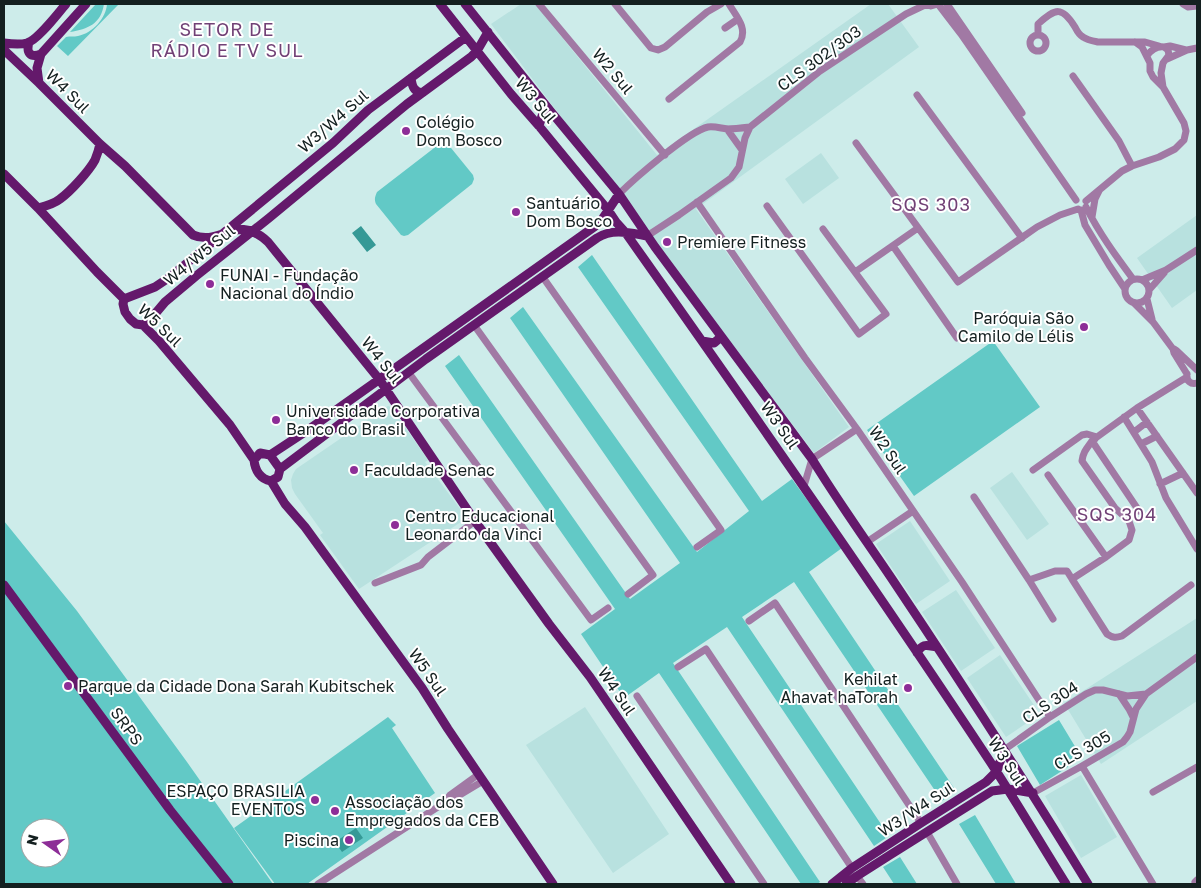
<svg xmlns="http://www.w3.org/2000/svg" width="1201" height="888" font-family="'Golos Text',sans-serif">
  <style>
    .built { fill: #b8e1df }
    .green { fill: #62c9c6; fill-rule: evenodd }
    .water { fill: #359996 }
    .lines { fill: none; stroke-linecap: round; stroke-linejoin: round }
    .minor { stroke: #a179a4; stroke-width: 7 }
    .major { stroke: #64196b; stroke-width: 9 }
    .poi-dot { fill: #8d2d97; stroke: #fff; stroke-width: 2 }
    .labels { text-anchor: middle; stroke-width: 4; stroke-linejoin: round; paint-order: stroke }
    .street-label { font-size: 16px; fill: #142020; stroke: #fff }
    .poi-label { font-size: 16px; fill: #142020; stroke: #fff; text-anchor: start }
    .neighbourhood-label { font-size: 18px; letter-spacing: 1px; fill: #714176; stroke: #fff }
  </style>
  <rect width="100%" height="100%" fill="#cdecea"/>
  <path class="built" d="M521,4h14l122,151 214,-151h17l31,43 -223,162 153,218 -35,26 -323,-429z
    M821,153l18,25 -36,26 -18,-25z
    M1197,215v75l-25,18 -35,-50z
    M388,406l3,1 37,53 -3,2 42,56 -108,71 -39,-54 3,-2 -28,-39 -3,-6 -1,-8 2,-6 3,-5z
    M1012,472l37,52 -22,16 -37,-52z
    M910,521l40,60 -34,23 -40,-60z
    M956,590l39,58 -34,23 -39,-59z
    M1197,618v83l-96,63 -37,-61z
    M1000,655l40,59 -34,23 -39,-59z
    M585,707l84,127 -56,39 -87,-128z
    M1081,775l36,62 -36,21 -36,-62z"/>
  <path class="green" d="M96,4h8c-3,20 -16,25 -34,28z
    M107,4h12l-51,52 -11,-10 9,-9c4,-1 8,0 12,-1 15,-3 28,-18 29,-32z
    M442,143h5l26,32 1,4 -2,5 -64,51 -4,1 -3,-1 -25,-31c-2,-5 -1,-7 1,-12l61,-47z
    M592,255l170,246 30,-22 50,69 -33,24 147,219 -14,10 -148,-219 -52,35 147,219 -15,10 -147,-219 -54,36 147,219 -3,2h-16l-142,-211 -35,25 -43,-64 34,-25 -170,-243 14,-11 171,244 50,-36 -170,-245 13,-11 174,245 52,-41 -171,-244z
    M993,341l47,66 -126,89 -47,-66z
    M4,521l73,90 110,151 86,122h-269zM30,828h30v30h-30z
    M388,717l8,8 -4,3 43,65 -128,91h-32l-41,-56z
    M1059,720l23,38 -42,27 -23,-39z
    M975,815l41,69h-20l-37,-60z
    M900,857l17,27h-23l-11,-17z"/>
  <path class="water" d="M361,226l15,19 -9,7 -15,-19z
    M356,828l7,10 -21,14 -7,-10z"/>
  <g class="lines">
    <path class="minor" d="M539,4l126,151
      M615,4l36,44 7,2 7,-3 42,-35 14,-8
      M926,4l5,2 7,-2 23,30 115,166
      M947,4l75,109
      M1183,4l5,3 9,-1
      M725,28l13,-9
      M1038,35v-11c18,-16 24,-18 37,3 2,4 4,8 8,10 4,3 10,4 15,5h47l14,4
      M1030 43a8 8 0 1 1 16 0a8 8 0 1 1-16 0Z
      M1164,47l6,-1 16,4
      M1147,56c4,-6 9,-10 17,-9l4,3 1,5 -6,8 -2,10 2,14
      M1167,59l20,-9 10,-2
      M1073,76l46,65 13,25 -10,5 -36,30
      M917,95l105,143
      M669,99l71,-57c8,-14 -4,-26 -11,-38
      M727,129l15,21
      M856,143l102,139 79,-55 23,-12 18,-6
      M1132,166l27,-9 16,-8 9,-9 2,-9 -2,-8 -21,-36 -10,-10 -3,-6v-8l-8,-16 -7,-5
      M619,194c15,-15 70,-63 89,-67 6,-1 12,1 19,2 7,0 15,-1 23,-2
      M697,202l108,156 52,71 105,153 88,135
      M767,206l92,128 27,-20 -63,-85
      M1086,207c13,26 30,49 47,72
      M1081,210l4,15 24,40 16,24
      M1092,217l3,-18 4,-8
      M647,236l32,-21 52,-37 8,-11 6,-29 5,-11 70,-56 86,-57 21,-10
      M893,246l64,92
      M855,272l63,-44
      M542,276l179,254 -24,17
      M1125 291a12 12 0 1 1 24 0a12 12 0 1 1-24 0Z
      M1142,280l24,-10 31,-20
      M1149,290l15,-17
      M1147,299l5,20
      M1134,303l19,19 20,27 1,4 13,21
      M474,325l179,250 -25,19
      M1174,349l3,2 20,19
      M409,373l182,247 17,-12
      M1187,374c-1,7 4,11 10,9
      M1137,408l60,85
      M1124,417l28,45 14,36 31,51
      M1134,432l13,-10
      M1095,439l-3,2 47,70
      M1141,444l16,-8
      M1033,470l49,-35 5,-1 10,3 40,-29 50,-31
      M1048,475l58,82 23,-17 3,-10 -3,-9 -14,-13 -33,-47c1,-9 5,-13 10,-20
      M1160,484l23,-11
      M804,486l8,-27 45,-30
      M974,497l55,83 26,-9h12l5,8
      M867,542l46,-31
      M1106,557l-34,22 35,55c6,4 9,4 15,2l69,-51
      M1029,580l24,39
      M375,583l46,-18 7,-8 47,-36
      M749,621l26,-18 146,220
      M678,667l28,-18 146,219
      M1119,694l10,15 4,8
      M637,696l127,188
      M1004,750l46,-33 36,-23 9,-4h8l24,6 19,-2
      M1082,766l71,118
      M1153,792l44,-25
      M1033,793l49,-27 41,-24 4,-5 3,-5 6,-23 10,-15 51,-37
      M445,802l5,-7 29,-21
      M927,832l30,52
      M857,876l6,8
      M318,884l126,-81 9,-4 30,-18
      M1197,884l-2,-2 2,-2"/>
    <path class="major" d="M440,4l71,90 28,32 69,84 8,12 9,10c124,175 248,352 366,531 26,40 50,81 75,121
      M465,4l87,109 67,81 36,53 157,212c25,41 53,80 80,120 67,100 133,202 196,305
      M29,42c-3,11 1,16 12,12
      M4,43c7,1 16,2 23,0 11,-3 31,-30 39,-39
      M4,50l35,33 61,61 25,22 68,69c28,12 43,-23 75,7l111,137 96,142 74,103 41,53 141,207
      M411,78c1,8 3,14 11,15
      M39,83l-2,-15 4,-14 45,-50
      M539,126l3,-10 3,-2 7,-1
      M4,174l34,34 59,64 27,27
      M38,208c8,-2 16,-4 22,-9 11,-8 29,-28 35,-39 2,-5 4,-11 5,-16
      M124,299l31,-12 15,-10 163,-134 35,-33 98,-73
      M124,299l-1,5 2,8 5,7 6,5 7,1 16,16 71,84 24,35c1,10 6,19 17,21l7,-4 2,-8 -10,-14 -10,-2 -6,7
      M143,325l6,-4 16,-19 31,-26 73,-58 138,-114 64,-47 6,-6 11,-19
      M702,341l12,2 7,-6
      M270,455l38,-25 286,-203 7,-6 18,-27
      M280,469l146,-110 171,-121c16,-10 33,-5 50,-2
      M271,481l14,23 20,23 117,161 26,41 105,155
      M4,585l166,225 59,74
      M917,653c6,-10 9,-8 19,-6
      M832,884l20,-16 69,-45 65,-41 11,-11 7,-21
      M846,884l11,-8 33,-21 102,-64 16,-2 25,4"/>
  </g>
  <g class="poi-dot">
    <circle cx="406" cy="131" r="5"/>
    <circle cx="516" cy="212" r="5"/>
    <circle cx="667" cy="242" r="5"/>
    <circle cx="210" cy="284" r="5"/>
    <circle cx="1084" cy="327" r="5"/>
    <circle cx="276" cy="420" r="5"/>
    <circle cx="354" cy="470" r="5"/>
    <circle cx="395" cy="525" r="5"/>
    <circle cx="68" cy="686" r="5"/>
    <circle cx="908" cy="688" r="5"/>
    <circle cx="315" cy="800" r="5"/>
    <circle cx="335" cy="811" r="5"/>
    <circle cx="349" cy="840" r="5"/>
  </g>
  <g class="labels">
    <g class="street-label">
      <text transform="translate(819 58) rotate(-36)" y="6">CLS 302/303</text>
      <text transform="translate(613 71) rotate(50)" y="6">W2 Sul</text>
      <text transform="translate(68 91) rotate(45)" y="6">W4 Sul</text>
      <text transform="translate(536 100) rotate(50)" y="6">W3 Sul</text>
      <text transform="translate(333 121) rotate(-41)" y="6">W3/W4 Sul</text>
      <text transform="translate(199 255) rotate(-39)" y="6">W4/W5 Sul</text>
      <text transform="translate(160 325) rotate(44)" y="6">W5 Sul</text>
      <text transform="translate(382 360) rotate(52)" y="6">W4 Sul</text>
      <text transform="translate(780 425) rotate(55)" y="6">W3 Sul</text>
      <text transform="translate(888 450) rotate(56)" y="6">W2 Sul</text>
      <text transform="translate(428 672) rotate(55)" y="6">W5 Sul</text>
      <text transform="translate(617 691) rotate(56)" y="6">W4 Sul</text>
      <text transform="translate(1050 702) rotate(-33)" y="6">CLS 304</text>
      <text transform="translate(127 726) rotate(54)" y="6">SRPS</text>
      <text transform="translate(1082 750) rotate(-30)" y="6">CLS 305</text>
      <text transform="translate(1007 761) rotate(57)" y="6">W3 Sul</text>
      <text transform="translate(916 809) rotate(-33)" y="6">W3/W4 Sul</text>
    </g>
    <g class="poi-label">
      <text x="416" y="128">Colégio<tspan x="416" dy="18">Dom Bosco</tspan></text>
      <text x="526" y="209">Santuário<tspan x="526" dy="18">Dom Bosco</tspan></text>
      <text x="677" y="248">Premiere Fitness</text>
      <text x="220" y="281">FUNAI - Fundação<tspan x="220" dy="18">Nacional do Índio</tspan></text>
      <text x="1074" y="324" text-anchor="end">Paróquia São<tspan x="1074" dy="18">Camilo de Lélis</tspan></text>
      <text x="286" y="417">Universidade Corporativa<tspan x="286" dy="18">Banco do Brasil</tspan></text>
      <text x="364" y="476">Faculdade Senac</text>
      <text x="405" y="522">Centro Educacional<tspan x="405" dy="18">Leonardo da Vinci</tspan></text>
      <text x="898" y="685" text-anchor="end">Kehilat<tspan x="898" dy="18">Ahavat haTorah</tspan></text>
      <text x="78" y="692">Parque da Cidade Dona Sarah Kubitschek</text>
      <text x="305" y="797" text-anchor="end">ESPAÇO BRASILIA<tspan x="305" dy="18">EVENTOS</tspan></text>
      <text x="345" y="808">Associação dos<tspan x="345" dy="18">Empregados da CEB</tspan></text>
      <text x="339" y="846" text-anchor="end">Piscina</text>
    </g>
    <g class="neighbourhood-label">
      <text x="227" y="36">SETOR DE<tspan x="227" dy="21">RÁDIO E TV SUL</tspan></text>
      <text x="931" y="211">SQS 303</text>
      <text x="1117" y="521">SQS 304</text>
    </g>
  </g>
  <rect width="1201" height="888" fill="none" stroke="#142020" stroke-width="10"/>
  <g transform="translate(45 843) rotate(284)"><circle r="24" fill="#ffffff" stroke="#a1a6a6"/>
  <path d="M0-4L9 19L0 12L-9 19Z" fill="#8d2d97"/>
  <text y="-8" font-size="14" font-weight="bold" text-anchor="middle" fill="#142020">N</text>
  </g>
</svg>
